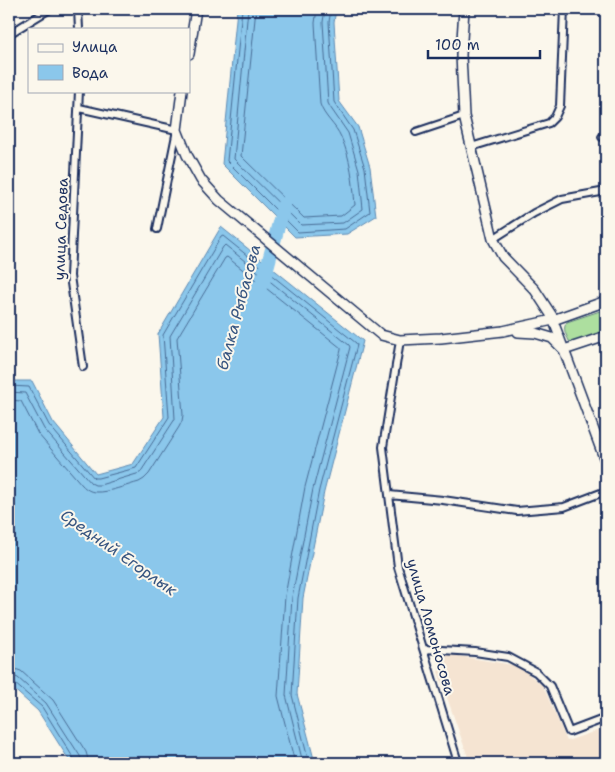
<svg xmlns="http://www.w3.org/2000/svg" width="615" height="772" font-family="'Shantell Sans',sans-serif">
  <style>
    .built { fill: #f5e4d2 }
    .green { fill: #addf9f; stroke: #64877e }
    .water { fill: #8bc7eb; stroke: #5e8ab3 }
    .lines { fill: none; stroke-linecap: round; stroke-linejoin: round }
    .shore { stroke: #486c96; stroke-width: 1 }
    .river { stroke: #8bc7eb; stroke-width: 14 }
    .minor-casing { stroke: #1b2f5e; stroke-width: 10 }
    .tertiary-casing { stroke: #1b2f5e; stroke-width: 11 }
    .secondary-casing { stroke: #1b2f5e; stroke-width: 12 }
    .minor { stroke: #fbf7ec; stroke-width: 6 }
    .tertiary { stroke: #fbf7ec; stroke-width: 8 }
    .secondary { stroke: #fbf7ec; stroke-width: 9 }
    .labels { text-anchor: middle; stroke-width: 4; stroke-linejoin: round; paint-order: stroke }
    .street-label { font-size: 15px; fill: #1b2f5e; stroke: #fbf7ec }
    .water-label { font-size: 16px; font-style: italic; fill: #375581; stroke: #fbf7ec }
  </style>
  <rect width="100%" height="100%" fill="#fbf7ec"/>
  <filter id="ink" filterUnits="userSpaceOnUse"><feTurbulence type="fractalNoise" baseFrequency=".02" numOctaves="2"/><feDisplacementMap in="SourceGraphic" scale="10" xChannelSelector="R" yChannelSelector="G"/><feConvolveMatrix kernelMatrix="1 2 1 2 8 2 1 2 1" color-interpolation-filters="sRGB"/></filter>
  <g filter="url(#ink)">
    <path class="built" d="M447,654l72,12 24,20 24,55 32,-11 7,19v14h-136l-32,-91z"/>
    <path class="green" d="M606,309v23l-33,11 -4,-2c-3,-7 -7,-12 -2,-19z"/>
    <path class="water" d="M237,9h99l-2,13 5,79 19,26 12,40 6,49 -29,18 -52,3 -73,-73z
      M221,227l142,114 -39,151 -21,106 -6,96 18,69h-244l-33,-52 -29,-26v-304h23l21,41 43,52 37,-10 31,-47 -6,-83z"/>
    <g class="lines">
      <path class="shore" d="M242,9l-15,152 71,71 47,-3 25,-17 -5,-44 -12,-38 -19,-28 -5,-80 2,-13
        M248,9l-14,150 67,66 42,-2 20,-14 -4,-39 -11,-37 -18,-26 -2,-4 -5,-81 2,-13
        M256,9l-15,147 63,62 37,-2 14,-11c-2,-23 -4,-46 -14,-68 -5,-12 -17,-20 -21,-33l-5,-81 2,-14
        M9,386l20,1 20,38 45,53h4l38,-10 33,-51 -6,-82 58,-98 2,-1 133,107 1,2 -38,145 -21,108 -6,97 17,68
        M9,392l16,1 19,36 47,54 4,2h5l40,-12 35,-54 -5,-83 53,-89 2,-2 124,100 1,2 -37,142 -21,108 -6,98 17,68
        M9,400l12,1 17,33 44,51c4,4 8,7 14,7 10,1 32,-7 43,-10l5,-3 5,-5 30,-47 3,-6 1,-6 -6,-77 48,-80 2,-1 114,91v2l-36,137 -20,109 -7,100 17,67
        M9,668l6,1 6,2 32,29 33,52 3,11
        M9,675l4,1 5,2 28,25 34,53 2,7
        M9,682l5,1 28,24 32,52 1,4"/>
      <path class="river" d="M263,283l21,-79"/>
      <defs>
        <path id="minor" d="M78,9l1,20
          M9,34l41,-25
          M79,91l-9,185 13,91
          M79,108l98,22 -20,99
          M416,132l48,-16
          M602,137l4,-1
          M471,147l78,-24 6,-6 5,-11 4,-97
          M493,239l41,-26 28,-14 44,-8
          M400,340l-17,107 15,120 59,192 3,4
          M389,495l54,5 74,11 47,-4 42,-16
          M424,649l51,3 33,5 28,15 14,14 19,46 37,-14"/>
        <path id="tertiary" d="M553,320l11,29"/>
        <path id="secondary" d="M464,9l-3,46 3,61 29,123 10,18 32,33 17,26 1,4
          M189,54l7,-45
          M182,91l-5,39 10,25 14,25 18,20 162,135 19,5 41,-2 62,-7 50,-11 53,-19
          M518,332l17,1 17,5 12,12 42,113
          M564,350l42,-14"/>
      </defs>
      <use href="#minor" class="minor-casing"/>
      <use href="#tertiary" class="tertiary-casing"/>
      <use href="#secondary" class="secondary-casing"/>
      <use href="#minor" class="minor"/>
      <use href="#tertiary" class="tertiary"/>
      <use href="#secondary" class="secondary"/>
    </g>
  </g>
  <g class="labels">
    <g class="street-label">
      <text transform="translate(61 229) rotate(-88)" y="5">улица Седова</text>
      <text transform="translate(431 627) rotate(74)" y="5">улица Ломоносова</text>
    </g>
    <g class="water-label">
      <text transform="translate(238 307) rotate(-75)" y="6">балка Рыбасова</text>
      <text transform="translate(119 552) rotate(35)" y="6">Средний Егорлык</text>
    </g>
  </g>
  <rect width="615" height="772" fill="none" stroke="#fbf7ec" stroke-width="30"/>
  <rect x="15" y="15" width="585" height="742" fill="none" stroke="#1b2f5e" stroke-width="2" filter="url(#ink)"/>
  <rect x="28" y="28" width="162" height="65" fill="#fbf7ec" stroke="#a1a7b3"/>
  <rect x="38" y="44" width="25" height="8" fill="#fbf7ec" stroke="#a1a7b3"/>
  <text x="72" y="52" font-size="15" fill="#1b2f5e">Улица</text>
  <rect x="38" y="65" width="25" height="15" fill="#8bc7eb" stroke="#a1a7b3"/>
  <text x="72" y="78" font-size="15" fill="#1b2f5e">Вода</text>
  <path d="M428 50v8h112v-8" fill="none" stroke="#1b2f5e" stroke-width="2.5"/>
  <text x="435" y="50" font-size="15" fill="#1b2f5e" stroke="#fbf7ec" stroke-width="4" paint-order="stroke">100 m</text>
</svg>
